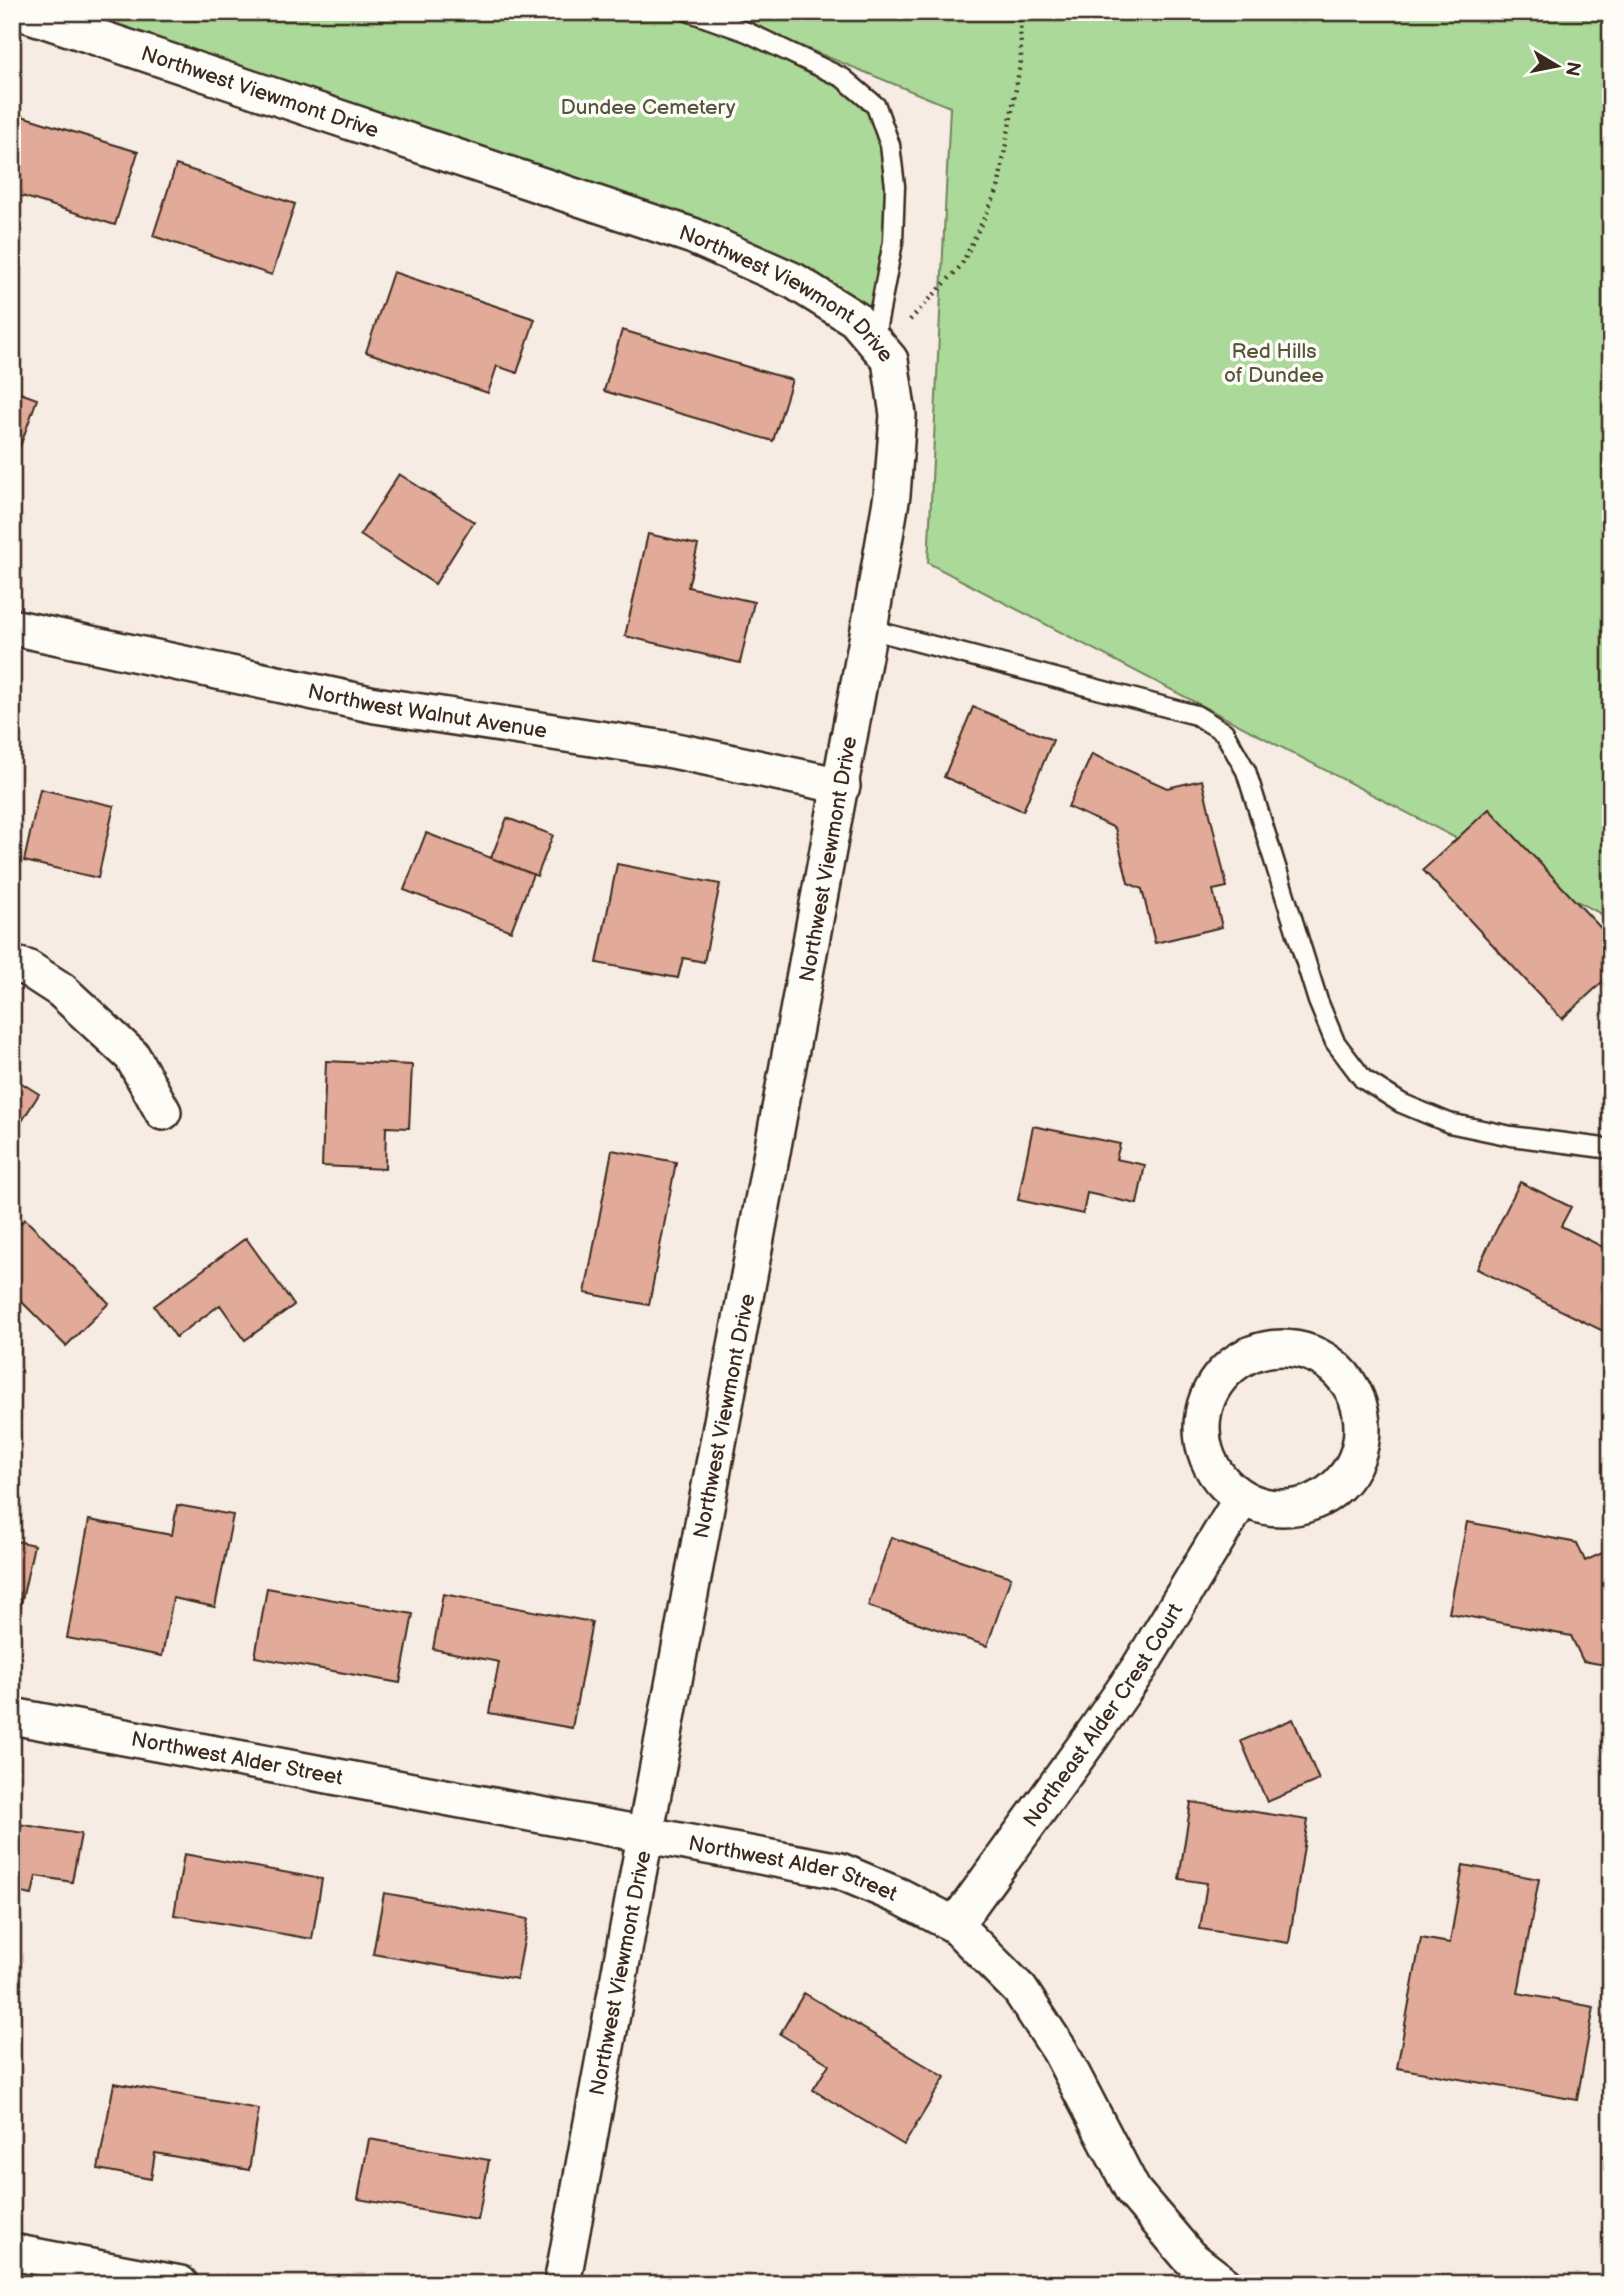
<svg xmlns="http://www.w3.org/2000/svg" width="1623" height="2296" font-family="'Balsamiq Sans',sans-serif">
  <style>
    .green { fill: #aad999; stroke: #72825c; stroke-width: 2 }
    .building { fill: #e1aa99; stroke: #3b2a1e; stroke-width: 2 }
    .lines { fill: none; stroke-linecap: round; stroke-linejoin: round }
    .lane-casing { stroke: #3b2a1e; stroke-width: 23 }
    .street-casing { stroke: #3b2a1e; stroke-width: 40 }
    .path { stroke: #3b2a1e; stroke-width: 4.5; stroke-dasharray: 2 5; stroke-linecap: butt }
    .lane { stroke: #fdfcf7; stroke-width: 18 }
    .street { stroke: #fdfcf7; stroke-width: 35 }
    .labels { text-anchor: middle; stroke-width: 7; stroke-linejoin: round; paint-order: stroke }
    .street-label { font-size: 21px; fill: #3b2a1e; stroke: #fdfcf7 }
    .park-label { font-size: 21px; fill: #57563d; stroke: #fdfcf7 }
  </style>
  <rect width="100%" height="100%" fill="#f7ece4"/>
  <filter id="ink" filterUnits="userSpaceOnUse"><feTurbulence type="fractalNoise" baseFrequency=".0143" numOctaves="2"/><feDisplacementMap in="SourceGraphic" scale="14" xChannelSelector="R" yChannelSelector="G"/><feConvolveMatrix kernelMatrix="1 2 1 2 8 2 1 2 1" color-interpolation-filters="sRGB"/></filter>
  <g filter="url(#ink)">
    <path class="green" d="M68,12h593l83,29 94,45 30,25 13,35 4,41 -2,54 -13,70z
      M718,12h893v907l-683,-356 22,-456z"/>
    <path class="building" d="M12,113l126,39 -23,73 -103,-32z
      M176,165l119,39 -23,71 -119,-39z
      M393,272l142,47 -18,54 -20,-7 -9,27 -122,-41z
      M622,330l170,50 -19,61 -169,-50z
      M12,390l25,9 -25,70z
      M399,474l75,48 -39,62 -75,-49z
      M648,534l50,11 -10,42 66,15 -14,61 -115,-27z
      M973,707l80,33 -30,71 -79,-34z
      M1092,754l75,34 35,-8 25,107 -14,3 9,37 -67,16 -13,-54 -14,-6 -13,-55 -47,-21z
      M40,789l74,17 -16,72 -74,-17z
      M1489,809l122,130v35l-49,45 -139,-149z
      M507,818l46,17 -16,41 -46,-18z
      M426,833l107,41 -22,57 -107,-41z
      M617,864l103,20 -16,78 -21,-4 -5,20 -81,-15z
      M326,1061l86,4 -3,63 -23,-1 -1,42 -63,-3z
      M12,1077l27,17 -27,43z
      M1033,1126l87,18 -4,15 29,6 -8,39 -50,-11 -4,21 -65,-14z
      M612,1150l64,12 -27,143 -64,-12z
      M1520,1182l51,25 -10,19 50,25v84l-134,-66z
      M25,1219l84,84 -43,43 -54,-54v-60z
      M246,1238l48,67 -49,35 -25,-35 -44,32 -22,-31z
      M177,1505l56,10 -18,92 -42,-9 -11,58 -95,-18 22,-118 83,15z
      M1467,1522l110,21 8,18 26,-12v117l-28,-5 -12,-25 -122,-23z
      M891,1537l120,40 -24,69 -119,-40z
      M12,1540l22,5 -16,73 -6,-1z
      M267,1588l146,26 -13,69 -145,-26z
      M443,1594l149,28 -20,106 -83,-15 10,-51 -66,-13z
      M1293,1719l26,61 -52,22 -26,-61z
      M1191,1802l117,18 -19,123 -89,-14 7,-46 -28,-4z
      M12,1823l69,11 -9,48 -36,-6 -4,19 -20,-4z
      M184,1854l138,25 -10,60 -138,-24z
      M1463,1865l76,14 -21,114 76,14 -17,93 -180,-32 24,-130 29,5z
      M384,1893l144,26 -11,60 -144,-25z
      M804,1993l141,84 -41,68 -91,-55 16,-26 -49,-30z
      M114,2083l145,26 -10,61 -94,-17 -4,26 -53,-10z
      M369,2139l120,21 -11,60 -120,-21z"/>
    <g class="lines">
      <defs>
        <path id="lane" d="M690,12l57,20 96,46 33,28 14,39 5,41 -2,56 -19,99
          M869,629l327,86 28,17 22,39 72,230 17,41 28,37 38,24 48,20 62,13 100,13"/>
        <g id="street">
          <path id="s1" d="M21,12l672,224 101,45 61,38 35,41 8,55 -6,80 -23,134 -307,1655"/>
          <path id="s2" d="M12,627l363,78 297,45 170,36"/>
          <path d="M12,964l15,4 34,22 71,66 31,56"/>
          <circle cx="1282" cy="1428" r="80"/>
          <path id="s3" d="M12,1716l828,155 61,26 54,28 65,65 40,61 73,140 56,66 35,27"/>
          <path id="s4" d="M955,1925l137,-189 47,-68 103,-170"/>
          <path d="M12,2252l168,32"/>
        </g>
      </defs>
      <use href="#lane" class="lane-casing"/>
      <use href="#street" class="street-casing"/>
      <path class="path" d="M910,320l51,-54 37,-77 23,-129 -1,-48"/>
      <use href="#lane" class="lane"/>
      <use href="#street" class="street"/>
    </g>
  </g>
  <g class="labels">
    <g class="street-label">
      <text dy="7" stroke="none"><textPath href="#s1" startOffset="252">Northwest Viewmont Drive</textPath></text>
      <text dy="7" stroke="none"><textPath href="#s1" startOffset="819">Northwest Viewmont Drive</textPath></text>
      <text dy="7" stroke="none"><textPath href="#s2" startOffset="424">Northwest Walnut Avenue</textPath></text>
      <text transform="translate(828 859) rotate(-80)" y="7">Northwest Viewmont Drive</text>
      <text transform="translate(724 1416) rotate(-79)" y="7">Northwest Viewmont Drive</text>
      <text dy="7" stroke="none"><textPath href="#s4" startOffset="257">Northeast Alder Crest Court</textPath></text>
      <text dy="7" stroke="none"><textPath href="#s3" startOffset="229">Northwest Alder Street</textPath></text>
      <text dy="7" stroke="none"><textPath href="#s3" startOffset="796">Northwest Alder Street</textPath></text>
      <text transform="translate(620 1973) rotate(-79)" y="7">Northwest Viewmont Drive</text>
    </g>
    <g class="park-label">
      <text x="648" y="114">Dundee Cemetery</text>
      <text x="1274" y="358">Red Hills<tspan x="1274" dy="24">of Dundee</tspan></text>
    </g>
  </g>
  <rect width="1623" height="2296" fill="none" stroke="#fdfcf7" stroke-width="42"/>
  <rect x="21" y="21" width="1581" height="2254" fill="none" stroke="#3b2a1e" stroke-width="2.5" filter="url(#ink)"/>
  <g transform="translate(1557 66) rotate(100)" stroke="#fdfcf7" stroke-width="5" paint-order="stroke">
  <path d="M0-5L12 26L0 18L-12 26Z" fill="#3b2a1e"/>
  <text y="-10" font-size="19" font-weight="bold" text-anchor="middle" fill="#3b2a1e">N</text>
  </g>
</svg>
